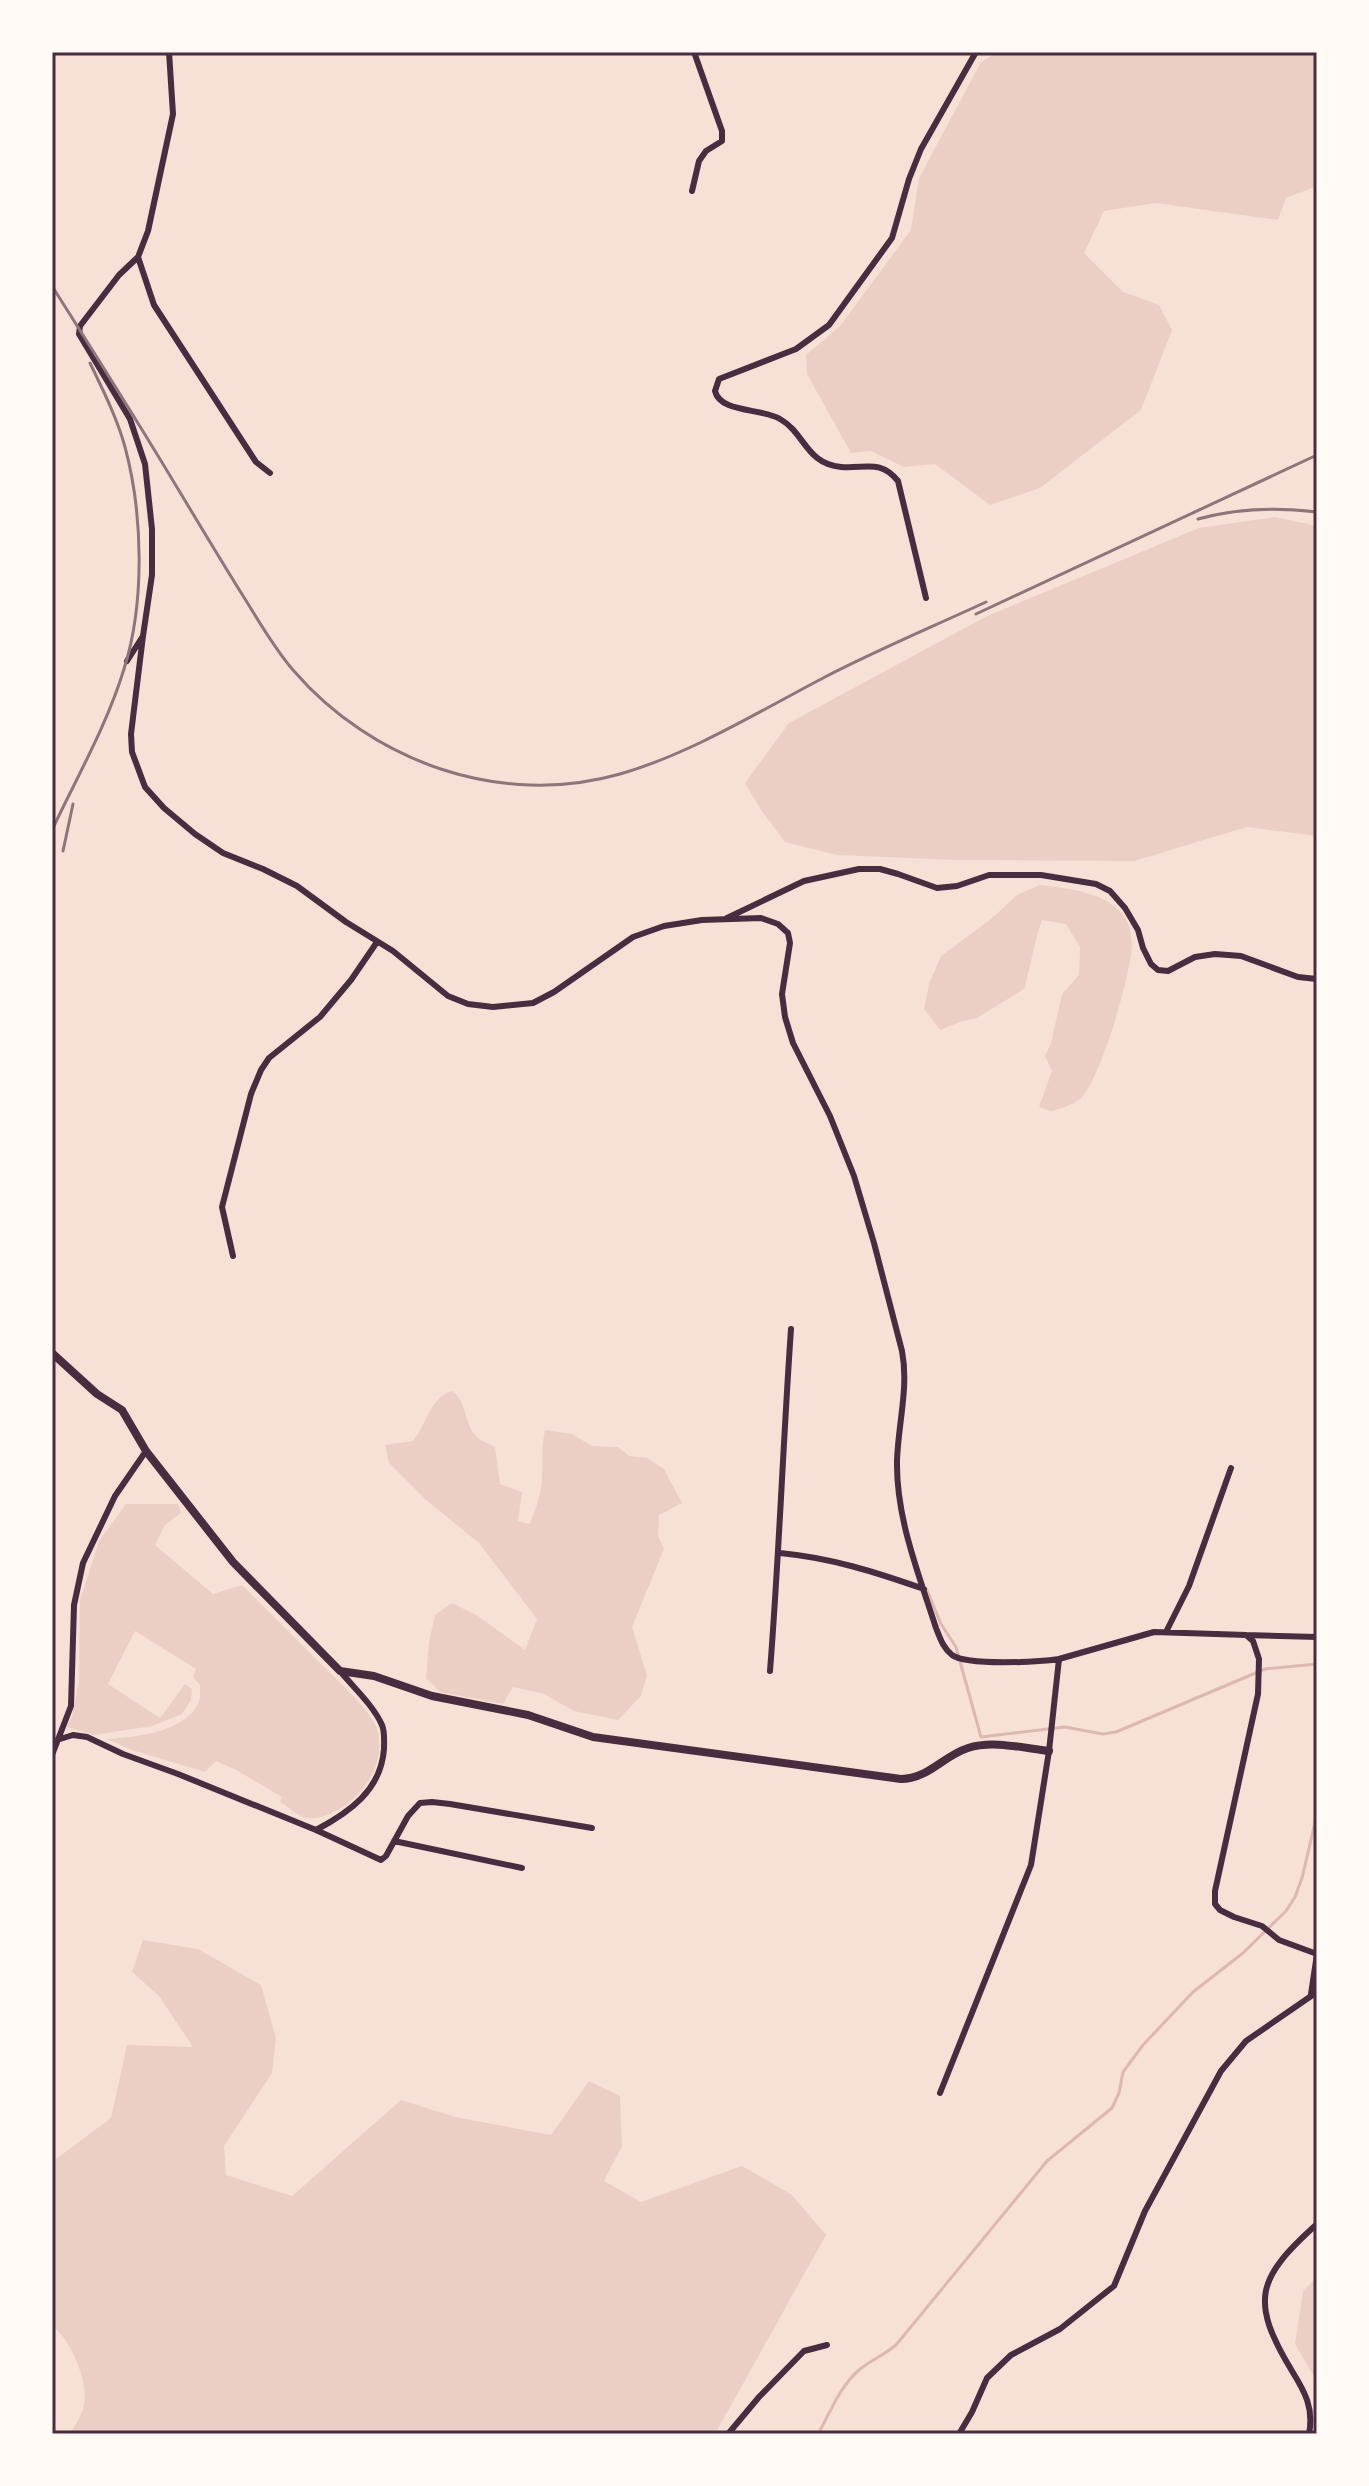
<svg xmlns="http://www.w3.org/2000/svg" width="1369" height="2486" font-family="Arial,sans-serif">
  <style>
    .green { fill: #ebcfc5 }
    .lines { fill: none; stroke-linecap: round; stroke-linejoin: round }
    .stream { stroke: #dcb8b0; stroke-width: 3 }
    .minor { stroke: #4a2c40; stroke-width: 6 }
    .tertiary { stroke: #4a2c40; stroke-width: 8 }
    .rail { stroke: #8f747c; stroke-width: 3 }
    .neatline { fill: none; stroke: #4a2c40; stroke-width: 3 }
  </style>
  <rect width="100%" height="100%" fill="#f7e1d7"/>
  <path class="green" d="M998,52h319v134l-31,12 -8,22 -122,-17 -52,8 -20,42 39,39 36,13 13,25 -31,80 -101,78 -50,17 -55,-41 -31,3 -33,-16 -20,2 -44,-79 -1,-19 34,-29 71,-96 8,-52 62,-116z
    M1275,517l42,9v310l-70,-9 -113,34 -177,-1 -120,-5 -52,-13 -24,-32 -16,-27 44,-60 198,-107 212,-88z
    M1040,885c27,3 73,8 87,36 3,6 5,18 5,24 -1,29 -32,138 -53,155 -5,4 -22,10 -28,11 -1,0 -11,-4 -12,-4l13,-36 -7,-15 6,-13 11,-49 17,-19 1,-28 -14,-23 -24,-4c-8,22 -11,46 -18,69l-47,29 -17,4 -20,8 -16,-21 5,-25 12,-28 50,-37 26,-24z
    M452,1391c15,10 12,34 25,46 5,5 13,7 18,10l5,37 22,8 -4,29 12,3c5,-14 12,-31 12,-46 1,-19 -1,-28 3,-48l27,4 20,12 26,1 11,9 18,2 17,11 18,34 -23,12 -1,21 6,13 -32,78 15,48 -6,21 -23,24 -44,-9 -30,-17 -31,-7 -10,17 -63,-12 -14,-14 3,-36 6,-27 17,-12 26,13 47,34 12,-31 -58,-76 -53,-43 -37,-37 -4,-18 28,-4c13,-16 19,-46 39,-50z
    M126,1504h52l3,9 -16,12 -10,20 58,49 29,-9c26,26 53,52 79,79 15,15 50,46 56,65 9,30 -8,58 -30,75 -9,7 -29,17 -41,14 -8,-2 -18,-11 -26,-16l2,-5 -46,-27 -20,-9 -11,11 -73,-22 -25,-11c28,-2 76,-6 91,-35 3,-5 2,-13 2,-19l-7,-8 3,-8 -61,-38 -27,53 52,34 25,-34 7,5 -1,11 -9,14 -30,12 -58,9 -27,-8 5,-11 7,-34 1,-82 19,-59z
    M143,1940l55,9 63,36 15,53 -4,35 -48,73 2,29 66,21 109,-96 54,17 96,18 38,-54 31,15 2,50 -18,35 37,21 101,-36 49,28 35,41 -111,199h-645c5,-9 12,-19 14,-29 5,-22 -13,-66 -32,-79v-164l59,-44 16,-73 66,2 -34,-51 -27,-24z
    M1317,2277v105l-22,-38 8,-53z"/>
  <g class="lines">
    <path class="stream" d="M927,1590l14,34 15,23 25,90 84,-10 38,7 13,-2 149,-63 52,-5
      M818,2434c12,-21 22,-48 41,-64 11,-9 25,-15 37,-25l151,-184 65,-53 7,-15 4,-21 20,-27 50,-53 50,-39 43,-42 9,-14 7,-19 15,-64"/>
    <path class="minor" d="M692,191l7,-30 7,-10 16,-10v-10l-28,-79
      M138,257l16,48 102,157 14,11
      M926,598l-28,-117c-18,-22 -32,-12 -57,-14 -35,-3 -36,-34 -61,-48 -18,-11 -60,-6 -65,-28l4,-12 77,-30 33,-24 63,-87 17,-59 12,-30 55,-97
      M143,636l-12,98 1,18 13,35 19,21 31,26 28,19 40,16 34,17 49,36 47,29 55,45 20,8 25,3 40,-4 21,-11 79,-55 31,-11 38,-6 59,-2 17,6 10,9 2,10 -8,51 3,23 8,26 37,73 24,60 20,67 28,108c7,37 -4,73 -5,110 -1,57 22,114 39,167 4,10 7,20 16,27 15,11 87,7 107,4l-10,92 -18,114 -91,228
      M127,661l16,-25 9,-61v-46l-7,-65 -15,-45 -51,-85 1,-8 39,-51 19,-18 10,-26 25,-117 -4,-62
      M727,918l77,-37 55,-12h21l18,5 39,14 20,-2 32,-11h52l55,9 14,7 15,17 13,22 5,18 8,16 7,6 10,1 27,-14 20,-3 26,2 57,21 19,2
      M233,1256l-11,-49 29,-113 10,-24 8,-12 51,-41 31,-37 26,-38
      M780,1553c52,5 95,19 144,36
      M1166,1632l23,-46 42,-118
      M1246,1635l71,2
      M1059,1659l95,-27 92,3 7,6 6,18 -1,35 -43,197v13l5,6 14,7 28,9 17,14 38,14
      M770,1671c9,-114 13,-228 21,-342
      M57,1740l16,-5 14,2 36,17 55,20 138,56 65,30 5,-4 22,-40 12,-13 12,-1 18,2 142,24
      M52,1755l19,-49 3,-101 9,-42 32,-67 31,-45
      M316,1830c34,-18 65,-40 68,-81 0,-7 1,-17 -2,-24 -9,-20 -28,-37 -42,-54
      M394,1841l128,27
      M1311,1994l6,-40
      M728,2434l31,-37 45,-46 23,-6
      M959,2434l13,-22 15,-34 24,-23 49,-26 54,-43 31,-75 76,-140 25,-30 71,-49
      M1309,2434c5,-26 -4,-42 -17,-63 -43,-71 -35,-93 25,-147"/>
    <path class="tertiary" d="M52,1353l45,41 25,16 24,41 87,111 107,109 34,5 58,20 96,19 65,22 308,42c27,0 42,-23 67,-31 25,-8 55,0 81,3"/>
    <path class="rail" d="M52,286c41,65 83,131 123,198 23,38 46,77 70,115 15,24 29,49 48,71 79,92 208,138 327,104 70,-20 140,-63 205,-97 52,-27 107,-50 161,-75
      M1198,519c39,-11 79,-12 119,-7
      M976,614l341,-159
      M52,830c25,-53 55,-105 72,-161 21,-66 19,-155 1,-222 -8,-29 -22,-57 -35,-84
      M63,851l10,-47"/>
  </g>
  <rect width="1369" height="2486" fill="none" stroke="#fffaf5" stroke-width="108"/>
  <rect x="54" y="54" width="1261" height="2378" class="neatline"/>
</svg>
